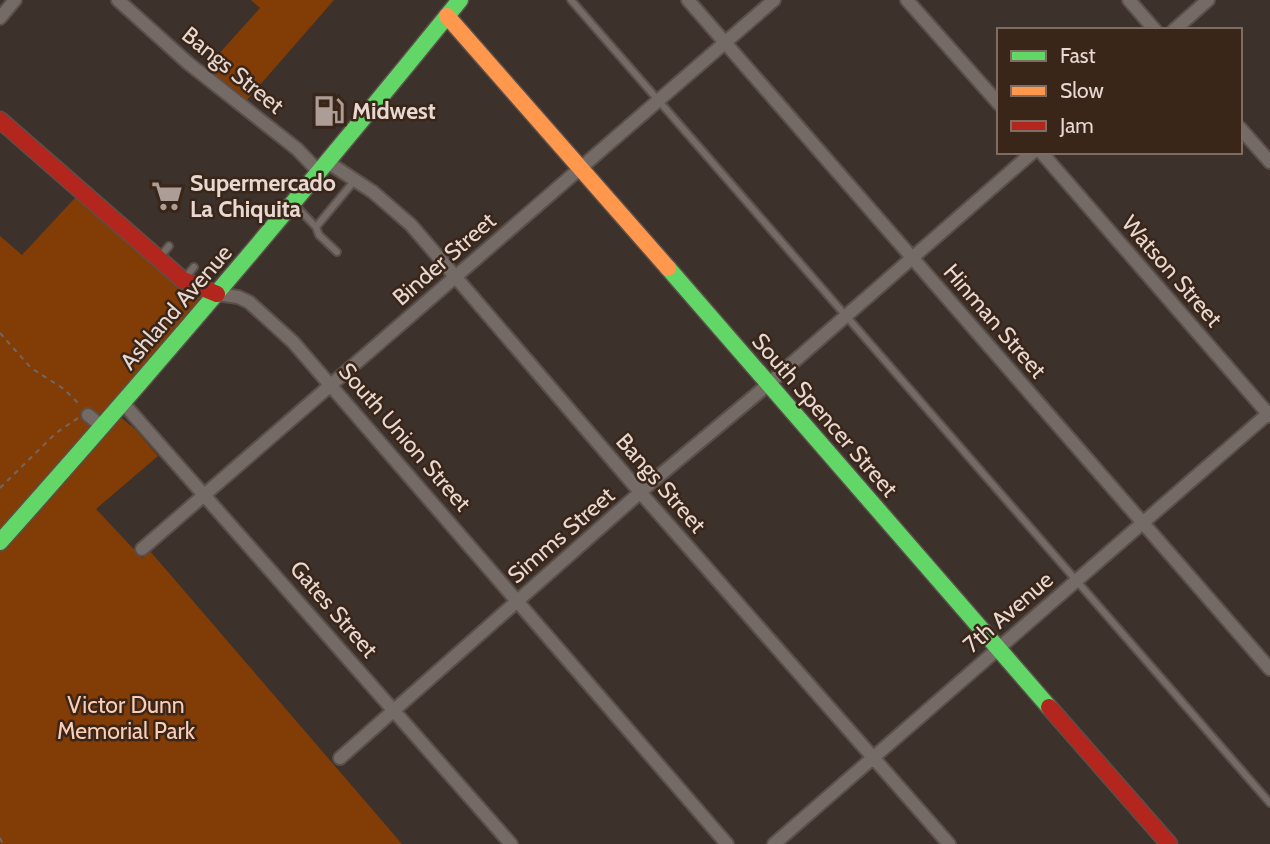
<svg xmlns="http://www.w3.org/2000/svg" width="1270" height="844" font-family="Cabin,sans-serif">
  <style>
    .green { fill: #823d07 }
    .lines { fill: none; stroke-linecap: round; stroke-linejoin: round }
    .lane-casing { stroke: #5a4f4a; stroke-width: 10 }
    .street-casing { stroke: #5a4f4a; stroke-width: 16 }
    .fast-casing { stroke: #5a4f4a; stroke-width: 19 }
    .slow-casing { stroke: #5a4f4a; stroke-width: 19 }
    .jam-casing { stroke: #5a4f4a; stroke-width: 19 }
    .path { stroke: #706762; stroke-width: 2; stroke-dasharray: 5 5; stroke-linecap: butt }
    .lane { stroke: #746b66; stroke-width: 6 }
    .street { stroke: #746b66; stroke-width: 12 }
    .fast { stroke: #63d668; stroke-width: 16 }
    .slow { stroke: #ff974d; stroke-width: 16 }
    .jam { stroke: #b3261e; stroke-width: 16 }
    .labels { text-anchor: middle; stroke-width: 5; stroke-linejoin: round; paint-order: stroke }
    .street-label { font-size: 23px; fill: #e7d8d1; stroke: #3a2519 }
    .poi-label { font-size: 23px; font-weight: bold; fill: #e7d8d1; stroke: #3a2519; text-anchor: start }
    .park-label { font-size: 23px; fill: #fbcdb4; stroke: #3a2519 }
  </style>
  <rect width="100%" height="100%" fill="#3d312b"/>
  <path class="green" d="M251,0h83l-95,109 -40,-33 61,-68z
    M85,194l98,86 34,14 -98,122 16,13 23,27 -62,53 46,49 8,-7 252,293h-402v-608l22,19 52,-56z"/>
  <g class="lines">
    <defs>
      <path id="lane" d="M571,0l699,803
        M294,204l22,23 39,-47
        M316,227l3,8 18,17
        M160,257l9,-11
        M184,279l10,-12"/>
      <path id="street" d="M118,0l70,63 109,86 23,24
        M688,0l582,669
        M907,0l92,104
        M1129,0l26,30
        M0,18l15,-18
        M1174,30l34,-30
        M1240,128l30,34
        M1041,152l229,264
        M329,163l44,29 38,33 229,267 309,352
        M217,294l21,3 11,5 44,40 434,502
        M123,403l388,441
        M88,415l15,12
        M142,549l632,-549
        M340,758l313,-277 105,-88 275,-241
        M774,844l496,-432"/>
      <path id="fast" d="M668,268l381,439
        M0,542c158,-177 311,-358 460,-542"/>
      <path id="slow" d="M447,16l221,252"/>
      <path id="jam" d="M0,120l183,160 34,14
        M1049,707l120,137"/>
    </defs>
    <use href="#lane" class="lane-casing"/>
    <use href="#street" class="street-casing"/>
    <use href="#fast" class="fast-casing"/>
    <use href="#slow" class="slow-casing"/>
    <use href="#jam" class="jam-casing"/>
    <path class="path" d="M0,333l31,35 33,21 16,16
      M0,488l56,-55 22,-15
      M0,838l3,6"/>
    <use href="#lane" class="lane"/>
    <use href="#street" class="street"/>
    <use href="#fast" class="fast"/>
    <use href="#slow" class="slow"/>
    <use href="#jam" class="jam"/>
  </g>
  <defs>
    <symbol id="fuel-bare" viewBox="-9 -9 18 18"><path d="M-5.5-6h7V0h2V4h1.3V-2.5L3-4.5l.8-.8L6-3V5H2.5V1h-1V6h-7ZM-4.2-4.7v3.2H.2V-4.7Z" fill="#ac9e97" stroke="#3a2519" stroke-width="2.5" paint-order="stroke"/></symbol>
    <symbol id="supermarket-bare" viewBox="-9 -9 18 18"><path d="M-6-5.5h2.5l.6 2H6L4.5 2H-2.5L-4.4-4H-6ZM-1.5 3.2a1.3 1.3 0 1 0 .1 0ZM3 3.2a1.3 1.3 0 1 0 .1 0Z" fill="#ac9e97" stroke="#3a2519" stroke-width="2.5" paint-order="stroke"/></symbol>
  </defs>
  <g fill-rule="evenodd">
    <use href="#fuel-bare" x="307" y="89" width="44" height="44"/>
    <use href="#supermarket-bare" x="145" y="174" width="44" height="44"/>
  </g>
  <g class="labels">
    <g class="street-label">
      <text transform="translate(233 70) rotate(39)" y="8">Bangs Street</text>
      <text transform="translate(444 259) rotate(-41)" y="8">Binder Street</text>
      <text transform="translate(1172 271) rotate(49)" y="8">Watson Street</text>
      <text transform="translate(176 307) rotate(-49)" y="8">Ashland Avenue</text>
      <text transform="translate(995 321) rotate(49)" y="8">Hinman Street</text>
      <text transform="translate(825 415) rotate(49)" y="8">South Spencer Street</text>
      <text transform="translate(405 437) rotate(49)" y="8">South Union Street</text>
      <text transform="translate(661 483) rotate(49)" y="8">Bangs Street</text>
      <text transform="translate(561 535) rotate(-41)" y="8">Simms Street</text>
      <text transform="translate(334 609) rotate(49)" y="8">Gates Street</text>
      <text transform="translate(1008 612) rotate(-41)" y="8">7th Avenue</text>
    </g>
    <g class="poi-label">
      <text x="352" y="119">Midwest</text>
      <text x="190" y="191">Supermercado<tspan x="190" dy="26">La Chiquita</tspan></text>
    </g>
    <g class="park-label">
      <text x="126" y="713">Victor Dunn<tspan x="126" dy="26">Memorial Park</tspan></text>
    </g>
  </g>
  <rect x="997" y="28" width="245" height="126" fill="#3a2519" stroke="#7f6d63" stroke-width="2"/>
  <rect x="1011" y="51" width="35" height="10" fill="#63d668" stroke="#7f6d63" stroke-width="2"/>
  <text x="1060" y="63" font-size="21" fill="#e7d8d1">Fast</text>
  <rect x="1011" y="86" width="35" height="10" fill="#ff974d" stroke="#7f6d63" stroke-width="2"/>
  <text x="1060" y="98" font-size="21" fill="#e7d8d1">Slow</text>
  <rect x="1011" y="121" width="35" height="10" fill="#b3261e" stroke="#7f6d63" stroke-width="2"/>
  <text x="1060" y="133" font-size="21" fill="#e7d8d1">Jam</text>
</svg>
